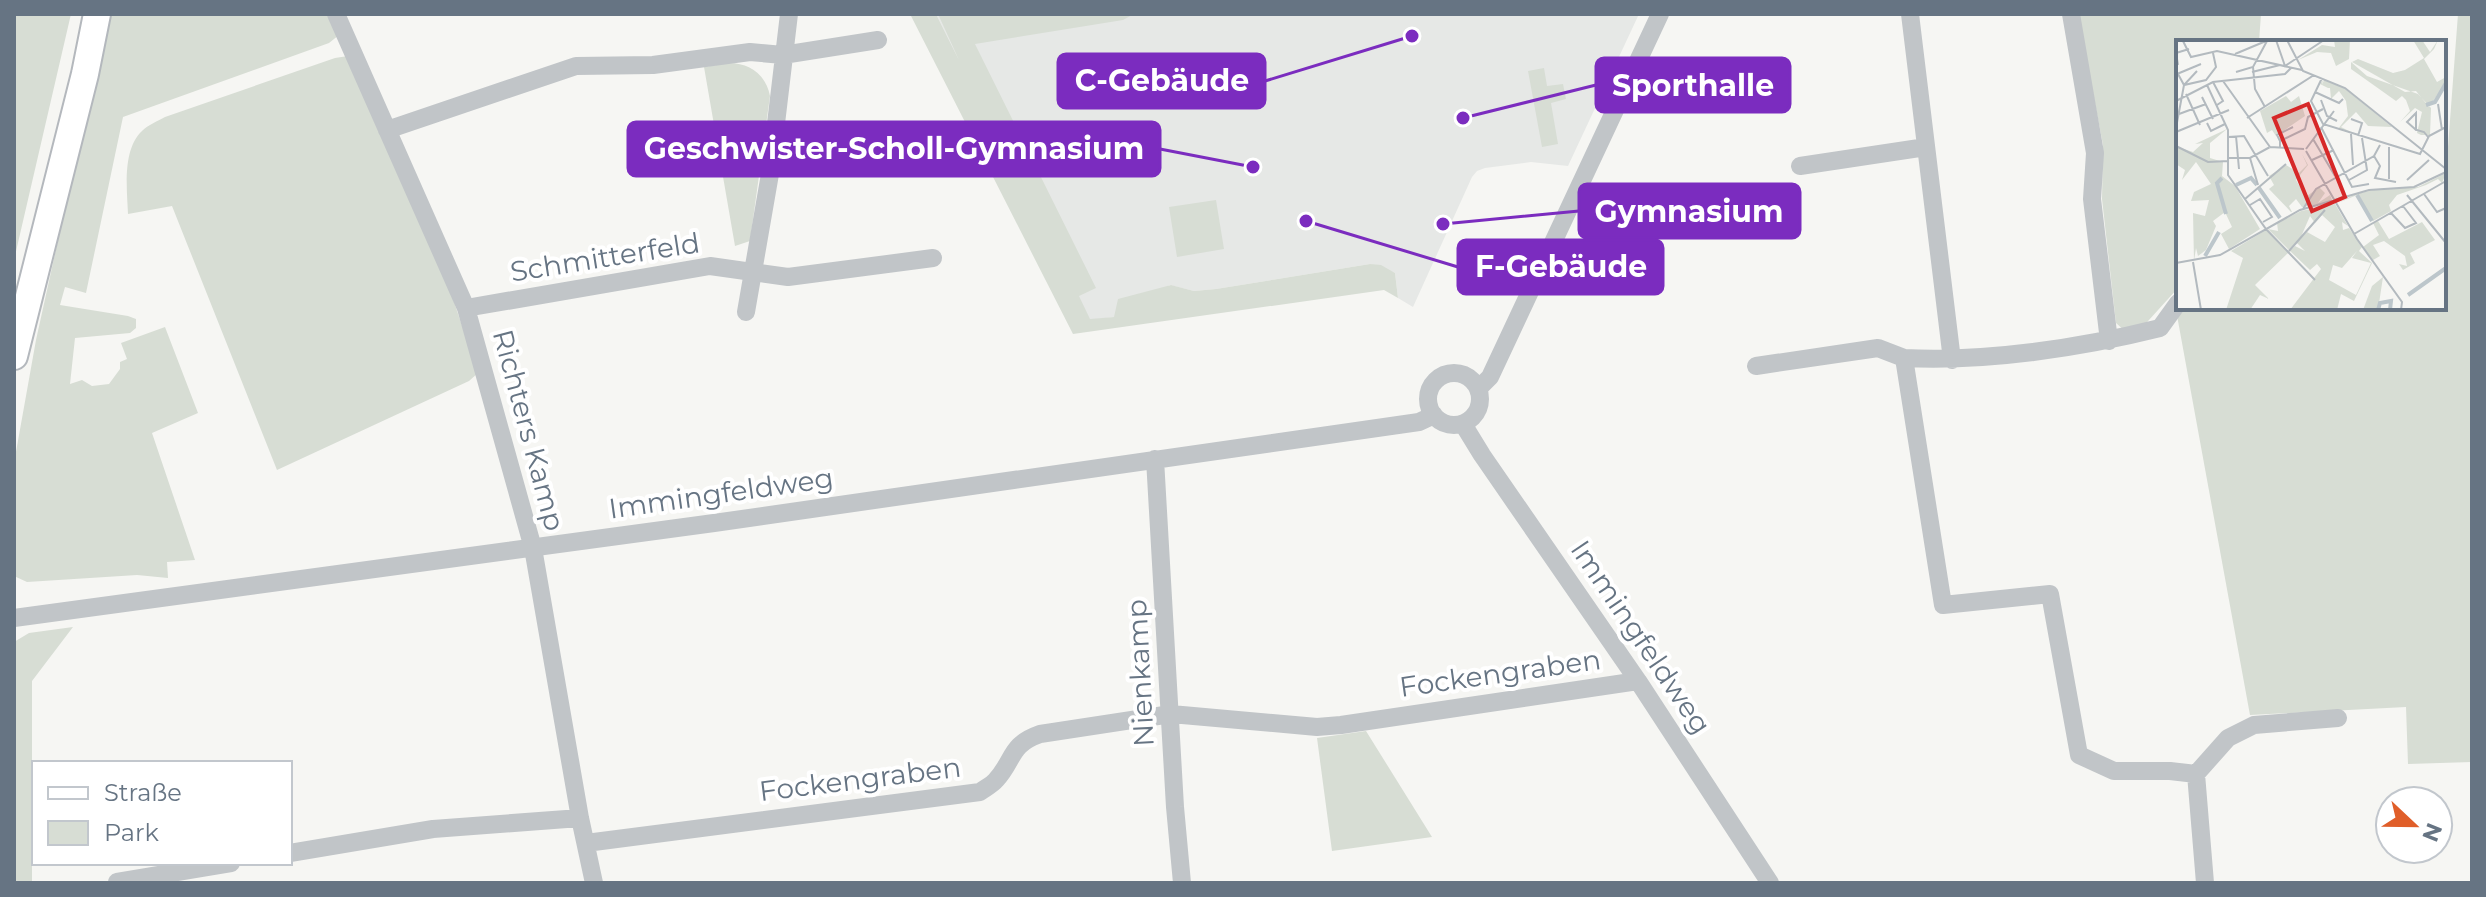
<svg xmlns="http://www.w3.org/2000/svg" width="2486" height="897" font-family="Montserrat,sans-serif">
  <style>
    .built { fill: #e6e8e6 }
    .green { fill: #d7ddd4 }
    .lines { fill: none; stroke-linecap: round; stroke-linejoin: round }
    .secondary-casing { stroke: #b4b8bd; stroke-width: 30 }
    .street { stroke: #c1c5c8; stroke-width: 18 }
    .secondary { stroke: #fff; stroke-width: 26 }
    .labels { text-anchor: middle; stroke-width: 8; stroke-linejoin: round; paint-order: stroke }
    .street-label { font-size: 28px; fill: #667483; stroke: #fff }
    .inset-river { fill: none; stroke: #bcc6cb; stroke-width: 4 }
    .inset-road { fill: none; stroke: #b3babf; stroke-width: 2 }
    .view { fill: #d62828; fill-opacity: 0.15; stroke: #d62828; stroke-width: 4 }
    .inset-edge { fill: none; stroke: #667483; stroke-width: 4 }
    .leader { fill: none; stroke: #7b2cbf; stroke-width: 3 }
    .callout-dot { fill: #7b2cbf; stroke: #fff; stroke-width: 3 }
    .callout { fill: #7b2cbf; stroke: #7b2cbf; stroke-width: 3 }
    .callout-label { font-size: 30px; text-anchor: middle; font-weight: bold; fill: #fff }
  </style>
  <rect width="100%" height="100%" fill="#f6f6f3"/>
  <path class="built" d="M936,14h703l-71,152 -37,-4 -46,6 -8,3 -5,6 -59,130 -15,-9 -3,-25 -25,-9 -154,25 -22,2 -24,-6 -56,32 -24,3z"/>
  <path class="green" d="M14,14h57l-57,246z
    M108,14h222l9,21 -10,8 -206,74 -37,176 -21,-6 -5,18 68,11 8,3v9l-6,5 -55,5 -5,46 12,-4 10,6 17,-2 11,-15v-7l7,-3 -6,-16 44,-16 33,86 -46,20 43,127 -28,2 1,16 -31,-3 -110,7 -13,-6v-113l22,-123z
    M910,14h26l23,46 -21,-46h196l-11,6 -148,24 121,244 -17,8 11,23 24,-2 4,-18 53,-14 23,6 22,-2 154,-25 11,1 14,8 3,25 -14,-8 -311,44z
    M2078,14h183l-2,28h-81v246l-39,43 -13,1 -10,-9 -14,-124 1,-54z
    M2458,14h14v748l-64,2 -2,-57 -156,8 -74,-405 2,-2h266v-108z
    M348,56l105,243 25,74 -9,8 -192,89 -105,-264 -44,8c-1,-25 -6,-64 14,-83 6,-6 16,-10 23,-14l170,-59z
    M729,63c21,0 37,12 41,33l-20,145 -15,5 -31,-179z
    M1544,68l3,18 16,-2 3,15 -15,4 7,41 -16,3 -14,-76z
    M1216,200l8,49 -47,8 -8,-50z
    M73,627l-41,54v202h-18v-241l15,-9z
    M1366,731l66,106 -100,14 -15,-113z"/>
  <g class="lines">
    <defs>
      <path id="secondary" d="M14,356l71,-282 12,-60"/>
    </defs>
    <use href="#secondary" class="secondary-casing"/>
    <path class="street" d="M336,14l130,294 67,240 47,270 14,65
      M1910,14l42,346
      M2071,14l24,139 -3,46 17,142
      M387,130l189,-64 77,-1 97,-13 33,3 95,-15
      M1800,166l126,-19
      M2178,303l-18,25c-80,20 -173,34 -256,30l39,247 107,-11 29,161 35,16h56l26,3 9,109
      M466,308l244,-42 78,11 145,-19
      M746,312l24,-138 19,-160
      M1756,366l122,-18 26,10
      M1428 399a26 26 0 1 1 52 0a26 26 0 1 1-52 0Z
      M1478,389l12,-12 170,-363
      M1463,424l19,31 156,226 132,202
      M1155,459l20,348 7,76
      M14,618l700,-95 705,-101 15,-7
      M2196,774l32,-36 26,-13 84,-7
      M586,843l394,-51c5,-4 12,-7 16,-12 19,-21 13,-35 44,-46l131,-20 146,13 24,-2 297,-44
      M290,853l143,-24 147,-11
      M117,882l114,-19"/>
    <use href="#secondary" class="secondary"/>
  </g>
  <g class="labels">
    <g class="street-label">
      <text transform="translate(605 257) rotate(-9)" y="10">Schmitterfeld</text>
      <text transform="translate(529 430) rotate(75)" y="10">Richters Kamp</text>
      <text transform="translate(721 493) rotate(-8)" y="10">Immingfeldweg</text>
      <text transform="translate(1641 637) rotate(56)" y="10">Immingfeldweg</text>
      <text transform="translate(1140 673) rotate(-93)" y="10">Nienkamp</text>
      <text transform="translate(1500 673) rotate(-8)" y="10">Fockengraben</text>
      <text transform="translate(860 779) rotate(-7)" y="10">Fockengraben</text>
    </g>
  </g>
  <g transform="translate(2176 40)">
    <rect width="270" height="270" fill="#f6f6f3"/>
    <path d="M158,0h16l-1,19 -13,7 -5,-13 -14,-1 -19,8 24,-15 13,2zM237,0h9l8,12 8,-12 -4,9 -10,10 13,23 9,-5v5l-17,25 -13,-16 -11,1 -53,-30 6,-3 35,14 12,-3 19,-12zM175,22l16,14 51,18 13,14 -1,27h-9l-4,-2 5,-21 -7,-4 -15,14 10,-11 -4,-11 -4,-4 -6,5 -45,-32zM147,40l-1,5 2,-5 20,8 48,39 -24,-1 -12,-14 -15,15 16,8 -19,-6 10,-13 -2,-15 -7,-10 -8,8 -1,-11h-2l-8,-4zM110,56l5,6 8,-6 6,20 -29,20 -4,-6 -5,3 -7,-22zM51,89l-17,14v15l13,4 -1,14 13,10 25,43 -31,20 -8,-15 11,-7 -7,-15 -12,9 3,5 -10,24 -8,6 -2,-8 -2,13 -1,-48 12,3 4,-16 -18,1 3,-9 17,-8 -15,-22 -14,18 3,-10 -9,-6 2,-17 15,5 10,-9 -8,1zM126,114l6,11 -12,15 10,17 13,-10 6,6 -7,10 12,-8 3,7 -31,5 -6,-8 -7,7 3,6h-1l-22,-23 5,-4 -5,-9 17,-11 13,8 8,-8zM270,133l-4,10 -4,-4 -12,6 -29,10 -8,10 2,6 -18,10 -16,-26 -19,8 18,-9 22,-5 40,-2zM159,164l13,22 -6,-4 1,8 6,-2 13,19 -3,4 13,12 -18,38 -13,-7 -4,16h-47l31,-41 -4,-5 -7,6 -20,-19 5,-5 10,5 -9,-9 -7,8 -21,-21 10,2 -1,-8 24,-12zM146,175l13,12 -10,15 -18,-10 -7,7 10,-23 5,7zM181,211l-5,7 19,5 -15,32 -27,-15 4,-15 9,3zM202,181l11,18 33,-17 13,18 -25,13 5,10 -12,7 -4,-6 8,2 -2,-10 -21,-15 -11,4 7,11 -7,4 -10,-13 16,-12 -6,-12zM90,190l23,22 -34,33 14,14 -9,-4 -10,15h-24l17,-52 -12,-7zM207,237l-5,33h-15l9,-24z" fill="#d7ddd4" fill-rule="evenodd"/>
    <path class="inset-river" d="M250,65l9,-3 11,-19M46,138l-5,5 9,31M60,145l15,-7 6,7M83,148l21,30M181,155l15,26M29,216l14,-24M232,255l38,-27M202,270l2,-7 11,-2 -1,9"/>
    <path class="inset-road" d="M100,0l9,26 39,-26M111,0l16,31 42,17 101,81M7,1l8,16 26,-6 85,19M59,14l31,-13M2,25l-2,-12 13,-4M77,27l2,22 10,18M60,32l17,-5 14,-26M76,32l28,-7M1,34l24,-10M2,34l6,11 22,-5 10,-13 -3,-14M146,38l-11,23 12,23 97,30 9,-18 17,-9M47,41l47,66M37,42l10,19 -6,4M31,45l21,45v45l38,54 49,51M139,52l24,11 4,-4M10,54l14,31M26,57l11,22M145,60l6,16 10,5M0,61l37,-19 72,-8 6,-6M262,64l4,26M3,74l27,-10M71,78l67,-43M175,79l11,4 -4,13M31,83l4,8 14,-7M145,87l31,60 17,-3M0,88l8,-43 13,-14M240,90v-17l-9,9 8,7 1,1h1l7,2 4,5M0,92l53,-22M175,94l2,31M60,96l3,33M52,97l16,-1 24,40M137,99l22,37M104,101l-3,-6 16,-8M0,106l32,16 20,-1M94,107l34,2M104,108v-7l25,-12 3,-12 15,-8M130,109l28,-38M130,111l51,88 45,63 -1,8M198,116l6,10 -5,12 21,4M52,118h22l20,-11M74,118l8,27M136,120l22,-10M213,139v-32M173,140l18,-10 -5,-32M231,140l22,-20M248,154l13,18 9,-4M231,155l39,48M69,159l41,-35M74,165l10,-6 12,18 -9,5M127,169l13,-20 58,-33 6,-11M215,173l14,15 11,-5 -13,-17M178,194l92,-53M113,211l36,-41M17,222l8,48M0,223l44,-8 80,-45 69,-20 45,-3 32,-15"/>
    <path class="view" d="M132,64l37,93 -33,14 -38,-93z"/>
    <rect width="270" height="270" class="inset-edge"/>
  </g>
  <path class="leader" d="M1412 36L1265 81M1463 118L1596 85M1253 167L1160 149M1443 224L1579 211M1306 221L1458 267"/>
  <g class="callout-dot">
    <circle cx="1412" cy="36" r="8"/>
    <circle cx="1463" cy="118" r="8"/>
    <circle cx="1253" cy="167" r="8"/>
    <circle cx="1443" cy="224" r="8"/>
    <circle cx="1306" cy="221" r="8"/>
  </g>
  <g class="callout">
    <rect x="1058" y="54" width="207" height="54" rx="8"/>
    <rect x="1596" y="58" width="194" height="54" rx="8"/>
    <rect x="628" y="122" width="532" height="54" rx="8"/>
    <rect x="1579" y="184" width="221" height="54" rx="8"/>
    <rect x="1458" y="240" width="205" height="54" rx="8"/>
  </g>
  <g class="callout-label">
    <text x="1162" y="91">C-Gebäude</text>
    <text x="1693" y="96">Sporthalle</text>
    <text x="894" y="159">Geschwister-Scholl-Gymnasium</text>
    <text x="1689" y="222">Gymnasium</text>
    <text x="1561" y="277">F-Gebäude</text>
  </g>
  <rect width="2486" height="897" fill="none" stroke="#667483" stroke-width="32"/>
  <rect x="32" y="761" width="260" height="104" fill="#ffffff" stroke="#c2c7cd" stroke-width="2"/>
  <rect x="48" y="787" width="40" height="12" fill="#ffffff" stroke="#c2c7cd" stroke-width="2"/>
  <text x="104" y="801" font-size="24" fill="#667483">Straße</text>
  <rect x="48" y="821" width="40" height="24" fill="#d7ddd4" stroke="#c2c7cd" stroke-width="2"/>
  <text x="104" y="841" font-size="24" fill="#667483">Park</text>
  <g transform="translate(2414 825) rotate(112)"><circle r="38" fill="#ffffff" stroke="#c2c7cd" stroke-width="2"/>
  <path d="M0-6L14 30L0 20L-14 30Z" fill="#e05e29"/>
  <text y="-12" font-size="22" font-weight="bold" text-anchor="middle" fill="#667483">N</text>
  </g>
</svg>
